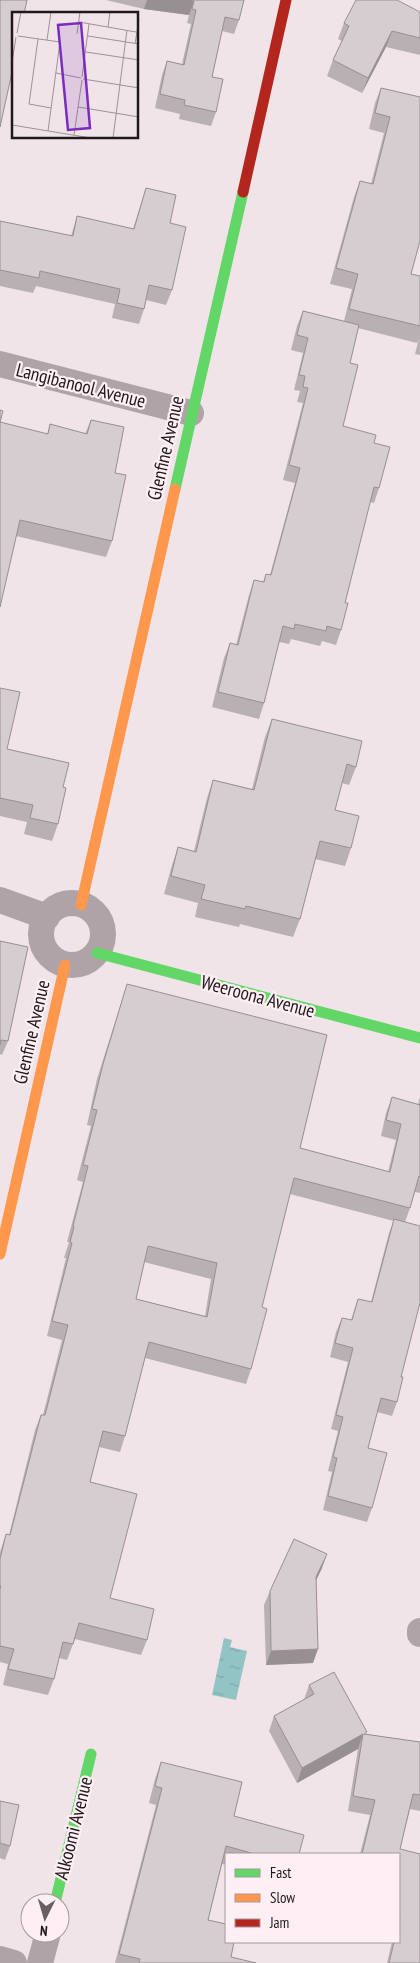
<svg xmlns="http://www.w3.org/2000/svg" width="420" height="1963" font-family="'PT Sans Narrow',sans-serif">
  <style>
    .water { fill: url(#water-ripples) }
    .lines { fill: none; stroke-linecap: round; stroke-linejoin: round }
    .street { stroke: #afa3a7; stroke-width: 26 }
    .fast { stroke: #63d668; stroke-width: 11 }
    .slow { stroke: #ff974d; stroke-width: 11 }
    .jam { stroke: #b3261e; stroke-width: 11 }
    .wall { fill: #b8b0b3; fill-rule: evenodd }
    .shaded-wall { fill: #969092 }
    .building { fill: #d6cdd0; stroke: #969092; fill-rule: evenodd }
    .labels { text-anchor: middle; stroke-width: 4.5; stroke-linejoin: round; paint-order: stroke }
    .street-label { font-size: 19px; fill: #20181b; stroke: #fdeff4 }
    .inset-road { fill: none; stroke: #9d9296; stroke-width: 1 }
    .view { fill: #7b2cbf; fill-opacity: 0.15; stroke: #7b2cbf; stroke-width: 2.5 }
    .inset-edge { fill: none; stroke: #20181b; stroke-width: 2.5 }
  </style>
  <defs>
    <pattern id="water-ripples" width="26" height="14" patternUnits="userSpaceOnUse" patternTransform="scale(1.25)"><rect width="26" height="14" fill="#92c4c6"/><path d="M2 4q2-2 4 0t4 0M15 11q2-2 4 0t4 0" fill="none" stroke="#7ea8aa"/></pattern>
  </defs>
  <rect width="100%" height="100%" fill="#f0e4e8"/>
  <path class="water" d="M224,1638l8,2 -2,7 17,4 -11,49 -24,-5z"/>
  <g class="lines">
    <path class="street" d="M0,364l191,49
      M0,900l47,17
      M41 934a31 31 0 1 1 62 0a31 31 0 1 1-62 0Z
      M420,1631v3
      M0,1959l14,4
      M40,1963l8,-30"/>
    <path class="fast" d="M175,489l68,-297
      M97,953l323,85
      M55,1903l36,-149"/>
    <path class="slow" d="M81,905l94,-416
      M0,1254l65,-289"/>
    <path class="jam" d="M243,192l43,-192"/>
  </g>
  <path class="wall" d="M106,0h138l-5,20 -5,14 -12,-3 -10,46 4,35 -5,14 -32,-7 1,-5 -25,-6 7,-33 5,-14 15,3 9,-40 -4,-1 2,-8 -45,-6z
    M420,12v43l-34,-8 -24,46 -35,-17 6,-16 9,-19 -4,-2 6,-16z
    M381,88l39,9 -9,177 9,2v79l-5,-1 4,-16 -2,5 -59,-15 -8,35 -7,63 31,17 5,45 -5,15 -4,-1 -25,101 -4,27 -5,15 -14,-4 -2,5 -29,-7 -2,5 -10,-2 -15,61 -5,16 -47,-12 12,-49 6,-15 6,2 13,-50 5,-15 9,2 3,-8 4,1 25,-92 -12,-3 20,-77 -6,-1 3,-11 -6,-1 9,-37 -12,-3 6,-24 6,-15 41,10 8,-32 -22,-5 24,-87 6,-16 11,3 13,-51 -15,-4 6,-26z
    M146,188l24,35 2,67 -6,15 -20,-5 -2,9 -5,15 -27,-6 3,-14 -79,-18 -3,7 -33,-7v-65l71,15 6,-20 56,13z
    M91,420l24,53 -3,68 -6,16 -90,-21 -16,-114 47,12 3,-10 35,10z
    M0,688l7,61 56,38 -5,37 -6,17 -28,-7 3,-12 -27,-6z
    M272,719l84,48 -7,18 -7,-2 -7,27 16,38 -6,18 -30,-7 -15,60 -7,18 -53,-13 -1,3 -44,-10 3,-14 -34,-9 8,-29 6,-18 16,4 13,-53 6,-18 39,9 13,-52z
    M0,941l8,100 -6,14 -2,-1z
    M127,984l173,164 88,24 8,-32 -15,-4 5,-23 6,-16 26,7 2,-7v96l-5,-1 -5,16 -5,14 15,4v80l-1,-1 -18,72 -4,25 -5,14 -15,-4 -9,36 4,60 -5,14 -44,-12 9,-38 -4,-1 10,-40 -7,-2 17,-67 -18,-5 6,-25 6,-14 9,2 7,-21 13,3 18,-69 5,-12 -104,-27 -28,113 -11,62 -5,15 -101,-26 -20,78 -5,16 -21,-5 -9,35 20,116 37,42 -6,15 -66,-16 -8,21 -8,-2 -5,21 -6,16 -45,-10 5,-21 -8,-2v-110l6,-18 3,1 26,-105 6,-15h2l19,-75 -15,-4 19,-78h-2l5,-16h-2l16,-60 -6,-2 14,-54 -4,-1 10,-46 25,-79zM144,1262l67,17 -6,37 -69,-17z
    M322,1568l-6,12 -3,83 -47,2 -2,-60 6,-14z
    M309,1685l57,49 54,8v69l-10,-2 -10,40 20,114h-33l5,-21h7v-88h-39l10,-39 -22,-4 10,-62 -61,34 -28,-52 5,-15 30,-16z
    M161,1762l73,54 65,38h-73v11l-4,-1 -14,56 23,37 25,6h-141l41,-158 -7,-2 6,-24z
    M0,1801l10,45 -5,14 -5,-2z"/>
  <path class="shaded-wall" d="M147,0h39l8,1 -5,14 -45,-6z
    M392,31l-6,16 -24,46 6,-15z
    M327,1554l-5,14 -11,23 5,-14z
    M318,1649l-5,14 -47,2 5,-14z
    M363,1734l-5,15 -61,34 5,-15z"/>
  <path class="building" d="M0,0h27l-3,14h-10v49l-14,64z
    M186,0h58l-5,20 -14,-3 -13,60 11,2 -7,33 -32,-7 1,-5 -25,-6 7,-33 17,4 12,-55 -4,-1 2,-8z
    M356,0h41l23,12v26l-28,-7 -24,47 -35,-18 16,-34 -5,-3z
    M381,88l39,9v144l-9,33 9,2v50l-71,-17 9,-35 -22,-6 24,-87 13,3 17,-67 -15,-4z
    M146,188l30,7 -6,28 16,4 -14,63 -23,-5 -5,24 -27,-6 3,-14 -80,-18 -1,7 -39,-8v-49l73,15 4,-20 57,13z
    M303,311l56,14 -9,38 8,2 -15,61 33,9 -2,8 16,4 -11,41 -5,-1 -29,116h3l-7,27 -14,-4 -1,5 -31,-7 -1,5 -11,-3 -19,77 -46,-11 12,-49 8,2 16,-65 10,2 2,-8 5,1 29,-107 -11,-3 19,-77 -5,-1 2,-11 -6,-1 9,-37 -11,-3z
    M0,410l3,1 -3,11 48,12 2,-10 37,10 4,-14 33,7 -9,46 11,2 -14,66 -92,-21 -20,87z
    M0,688l20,4 -13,57 62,14 -6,24 3,1 -8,36 -28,-6 3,-13 -33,-7z
    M272,719l90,22 -6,26 -9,-3 -12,46 24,6 -8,32 -31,-7 -20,78 -54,-13 -1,3 -44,-10 4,-14 -34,-9 7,-29 18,5 17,-72 41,10z
    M0,941l28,6 -20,94 -7,-1 -1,5z
    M127,984l200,51 -27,113 90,24 11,-48 -15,-4 6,-23 28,8v-1v73l-1,-1 -9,32 -116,-30 -32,129 5,2 -16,60 -102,-27 -24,94 -22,-5 -13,51 47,12 -27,104 44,11 -7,31 -68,-17 -6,21 -10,-2 -9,37 -46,-10 6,-20 -14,-3v-57l1,-3h-1v-27l6,-25 4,1 31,-120h4l23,-90 -16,-4 20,-78 -2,-1 4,-15 -1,-1 15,-60 -5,-1 14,-55 -5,-1 11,-45zM148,1246l69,17 -10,54 -71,-18z
    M394,1219l26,7v77l-19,74h2l-6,25 -16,-4 -13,50 19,5 -15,55 -44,-12 9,-38 -4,-1 10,-40 -7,-2 17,-67 -18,-5 7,-25 10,2 6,-21 14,3z
    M294,1539l33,15 -11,23 2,72 -47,2 -1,-60z
    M334,1672l33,60 -3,2 56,8v53l-7,-1 -13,55 20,5v109h-31l5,-21h5v-21l1,-5h-1v-62h-37l13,-54 -22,-4 10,-62 -61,34 -28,-52 40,-22 -5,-9z
    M161,1762l81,20 -8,34 70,19 -5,19h-44l-29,-8 -18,74 18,4v18h8l-3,15 25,6h-117l1,-4 -21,-5 43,-166 -7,-2z
    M0,1801l19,4 -9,41 -10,-3z"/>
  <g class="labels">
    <g class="street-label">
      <text transform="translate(81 385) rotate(14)" y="7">Langibanool Avenue</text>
      <text transform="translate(165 448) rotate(-77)" y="7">Glenfine Avenue</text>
      <text transform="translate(258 996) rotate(15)" y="7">Weeroona Avenue</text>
      <text transform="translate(31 1032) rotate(-77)" y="7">Glenfine Avenue</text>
      <text transform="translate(73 1828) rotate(-76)" y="7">Alkoomi Avenue</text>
    </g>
  </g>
  <g transform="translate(12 12)">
    <rect width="126" height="126" fill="#f0e4e8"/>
    <path class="inset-road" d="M67,10l57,10M96,15l2,-15M5,21l4,-21M65,22l3,-22M6,24l42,6 -12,89M76,24l51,8M26,27l-9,65 22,4M35,28l4,-28M123,32l4,-25M74,40l53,8M0,50l4,-25M44,61l25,5M70,65l7,-53M71,67l56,9M66,95l61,10M0,113l79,13M62,123l8,-55M101,126l14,-108"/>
    <path class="view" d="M69,11l9,105 -22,2 -10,-105z"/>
    <rect width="126" height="126" class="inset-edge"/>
  </g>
  <rect x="225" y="1853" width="175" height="90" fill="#fdeff4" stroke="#a5999d"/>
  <rect x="235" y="1869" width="25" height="8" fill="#63d668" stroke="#a5999d"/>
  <text x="270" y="1878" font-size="15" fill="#20181b">Fast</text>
  <rect x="235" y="1894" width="25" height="8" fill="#ff974d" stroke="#a5999d"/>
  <text x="270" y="1903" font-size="15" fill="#20181b">Slow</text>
  <rect x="235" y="1919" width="25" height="8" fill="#b3261e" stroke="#a5999d"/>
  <text x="270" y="1928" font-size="15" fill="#20181b">Jam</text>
  <g transform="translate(45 1918) rotate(185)"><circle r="24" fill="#fdeff4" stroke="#a5999d"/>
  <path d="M0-4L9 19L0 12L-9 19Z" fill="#695f63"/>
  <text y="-8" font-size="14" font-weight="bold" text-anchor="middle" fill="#20181b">N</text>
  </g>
</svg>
